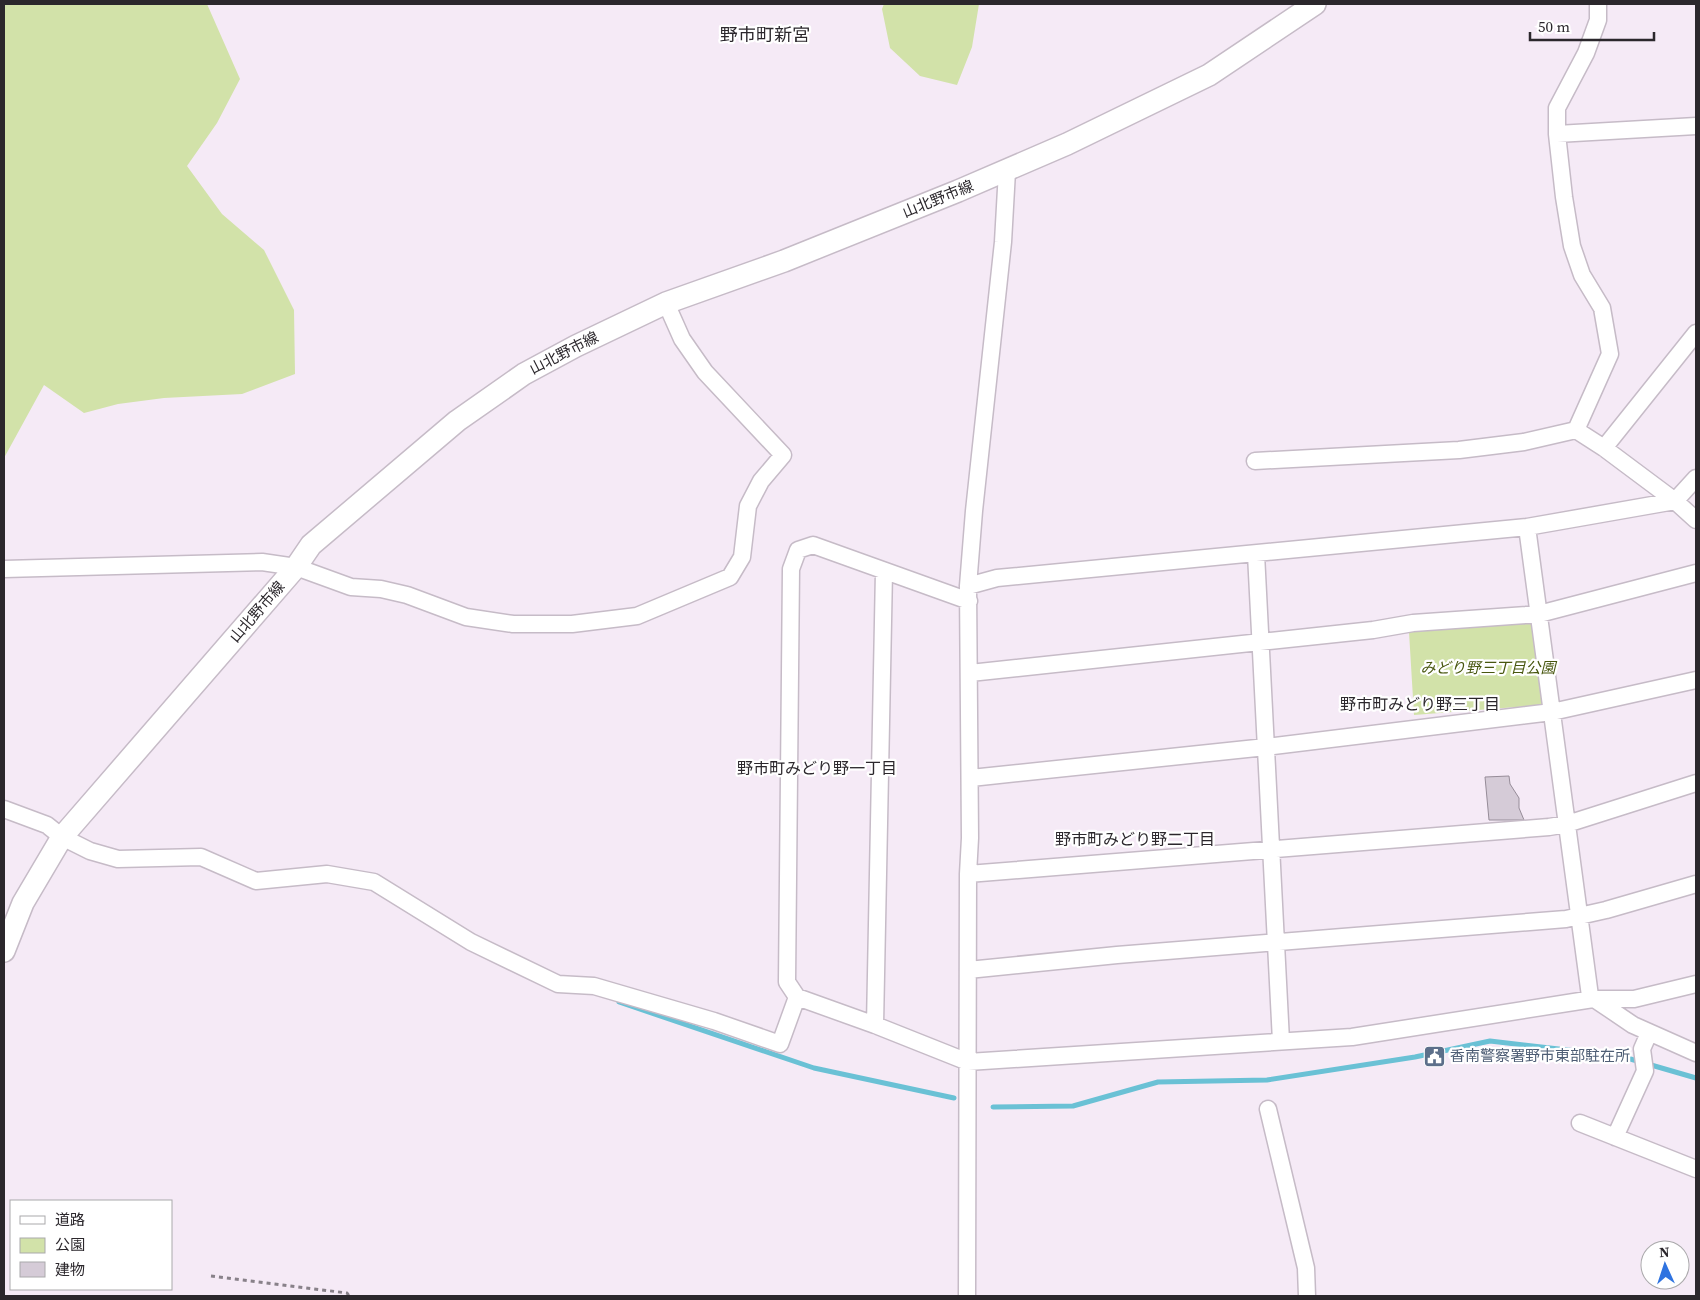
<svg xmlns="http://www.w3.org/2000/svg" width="1700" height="1300" font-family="'Source Serif 4','Noto Sans JP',serif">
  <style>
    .green { fill: #d2e2a9 }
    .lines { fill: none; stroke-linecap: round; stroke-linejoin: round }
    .stream { stroke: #6ac1d5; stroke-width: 5 }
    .building { fill: #d5cbd7; stroke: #968c98 }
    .minor-casing { stroke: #c6bbc7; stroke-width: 19 }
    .major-casing { stroke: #c6bbc7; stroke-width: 24 }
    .path { stroke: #888189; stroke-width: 3; stroke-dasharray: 4 4; stroke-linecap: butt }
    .minor { stroke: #fff; stroke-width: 16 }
    .major { stroke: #fff; stroke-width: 21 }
    .labels { text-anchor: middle; stroke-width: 4.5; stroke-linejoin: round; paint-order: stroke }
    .street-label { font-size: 15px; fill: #2b272c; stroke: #fff }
    .park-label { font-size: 15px; font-style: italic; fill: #48570f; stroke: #fff }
    .service-label { font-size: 15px; fill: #4e5e75; stroke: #fff; text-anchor: start }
    .neighbourhood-label { font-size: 16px; fill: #2b272c; stroke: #fff }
    .quarter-label { font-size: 18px; fill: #2b272c; stroke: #fff }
  </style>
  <rect width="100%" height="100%" fill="#f5eaf6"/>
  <path class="green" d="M4,4h203l33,75 -23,44 -30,43 35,48 42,36 30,60 1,64 -53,20 -78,4 -46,6 -34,9 -40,-28 -40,73z
    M884,4h95l-7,43 -15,38 -37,-9 -30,-28 -8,-39z
    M1532,623l11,82 -129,10 -5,-83z"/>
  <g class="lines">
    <path class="stream" d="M619,1002l195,66 140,30
      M993,1107l80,-1 85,-24 109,-2 148,-23 75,-16 130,15 76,22"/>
  </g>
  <path class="building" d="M1509,776l1,8 9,14v10l5,12h-35l-4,-43z"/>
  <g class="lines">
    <defs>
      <path id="minor" d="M1557,134l139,-8
        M1576,430l34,-76 -8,-46 -20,-33 -10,-29 -8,-49 -7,-63v-26l29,-55 12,-33v-16
        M1604,448l92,-115
        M1255,461l204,-11 65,-8 52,-12 28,18 71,53 21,19
        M1527,527l63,469 43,29 63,28
        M1256,554l25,487
        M4,569l258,-7 34,5 55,20 30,2 26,6 59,22 47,7h59l65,-8 93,-39 12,-20 6,-51 13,-25 22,-26 -78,-83 -23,-33 -16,-36
        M968,586l29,-8 530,-51 148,-26 21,-23
        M969,601l-156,-56 -15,5 -7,19 -4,413 10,15 78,28 93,37 384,-25 241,-38h41l62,-15
        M970,673l403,-43 40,-7 126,-9 157,-41
        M971,778l295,-31 286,-35 144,-32
        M4,809l43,16 15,12 28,14 28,8 83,-2 55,24 71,-7 47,8 97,60 87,42 36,2 120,35 66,23 17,-47
        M968,874l581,-47 18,-3 129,-41
        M968,970l149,-15 449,-36 40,-9 90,-26
        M875,1025l9,-454
        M1268,1109l38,159 1,28
        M1580,1123l116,46
        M1615,1137l30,-66 -3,-22 7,-16
        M967,1296l1,-422 2,-36 -2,-252 6,-75 29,-269 4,-71"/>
      <path id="major" d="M4,951l19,-48 39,-66 234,-270 15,-22 146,-124 67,-47 52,-28 90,-43 118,-42 174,-70 109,-47 142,-69 106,-71"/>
    </defs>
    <use href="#minor" class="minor-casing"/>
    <use href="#major" class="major-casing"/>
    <path class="path" d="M211,1276l136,17 2,3"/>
    <use href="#minor" class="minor"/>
    <use href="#major" class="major"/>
  </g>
  <defs>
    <symbol id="civic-square" viewBox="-11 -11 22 22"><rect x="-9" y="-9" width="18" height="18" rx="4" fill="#5c6f8a" stroke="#fff"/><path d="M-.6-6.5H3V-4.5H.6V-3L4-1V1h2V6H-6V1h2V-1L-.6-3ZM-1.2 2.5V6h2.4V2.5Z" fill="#fff"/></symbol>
  </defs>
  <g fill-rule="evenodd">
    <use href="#civic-square" x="1422" y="1044" width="25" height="25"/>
  </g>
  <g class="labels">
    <g class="street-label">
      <text transform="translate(938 199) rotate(-22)" y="5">山北野市線</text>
      <text transform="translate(564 353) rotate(-27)" y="5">山北野市線</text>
      <text transform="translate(257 612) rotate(-49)" y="5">山北野市線</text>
    </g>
    <g class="park-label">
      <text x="1488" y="673">みどり野三丁目公園</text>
    </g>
    <g class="service-label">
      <text x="1450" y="1061">香南警察署野市東部駐在所</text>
    </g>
    <g class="neighbourhood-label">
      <text x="1420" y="710">野市町みどり野三丁目</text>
      <text x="817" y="774">野市町みどり野一丁目</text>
      <text x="1135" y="845">野市町みどり野二丁目</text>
    </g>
    <g class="quarter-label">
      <text x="765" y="41">野市町新宮</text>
    </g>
  </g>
  <rect width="1700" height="1300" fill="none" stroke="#2b272c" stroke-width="10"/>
  <rect x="10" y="1200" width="162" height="90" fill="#ffffff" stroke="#aaa9ab"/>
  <rect x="20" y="1216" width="25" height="8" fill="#ffffff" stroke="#aaa9ab"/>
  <text x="55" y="1225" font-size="15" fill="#2b272c">道路</text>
  <rect x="20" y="1238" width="25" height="15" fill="#d2e2a9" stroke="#aaa9ab"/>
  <text x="55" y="1250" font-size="15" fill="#2b272c">公園</text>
  <rect x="20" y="1262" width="25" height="15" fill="#d5cbd7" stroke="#aaa9ab"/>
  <text x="55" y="1275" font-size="15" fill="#2b272c">建物</text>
  <g transform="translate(1665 1265) rotate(357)"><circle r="24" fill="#ffffff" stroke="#aaa9ab"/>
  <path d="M0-4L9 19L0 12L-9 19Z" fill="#2f73e0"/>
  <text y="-8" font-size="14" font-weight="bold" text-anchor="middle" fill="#2b272c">N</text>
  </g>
  <path d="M1530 32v8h124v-8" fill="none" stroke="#2b272c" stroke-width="2.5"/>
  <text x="1538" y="32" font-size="15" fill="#2b272c" stroke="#ffffff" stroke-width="4" paint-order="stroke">50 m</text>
</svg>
